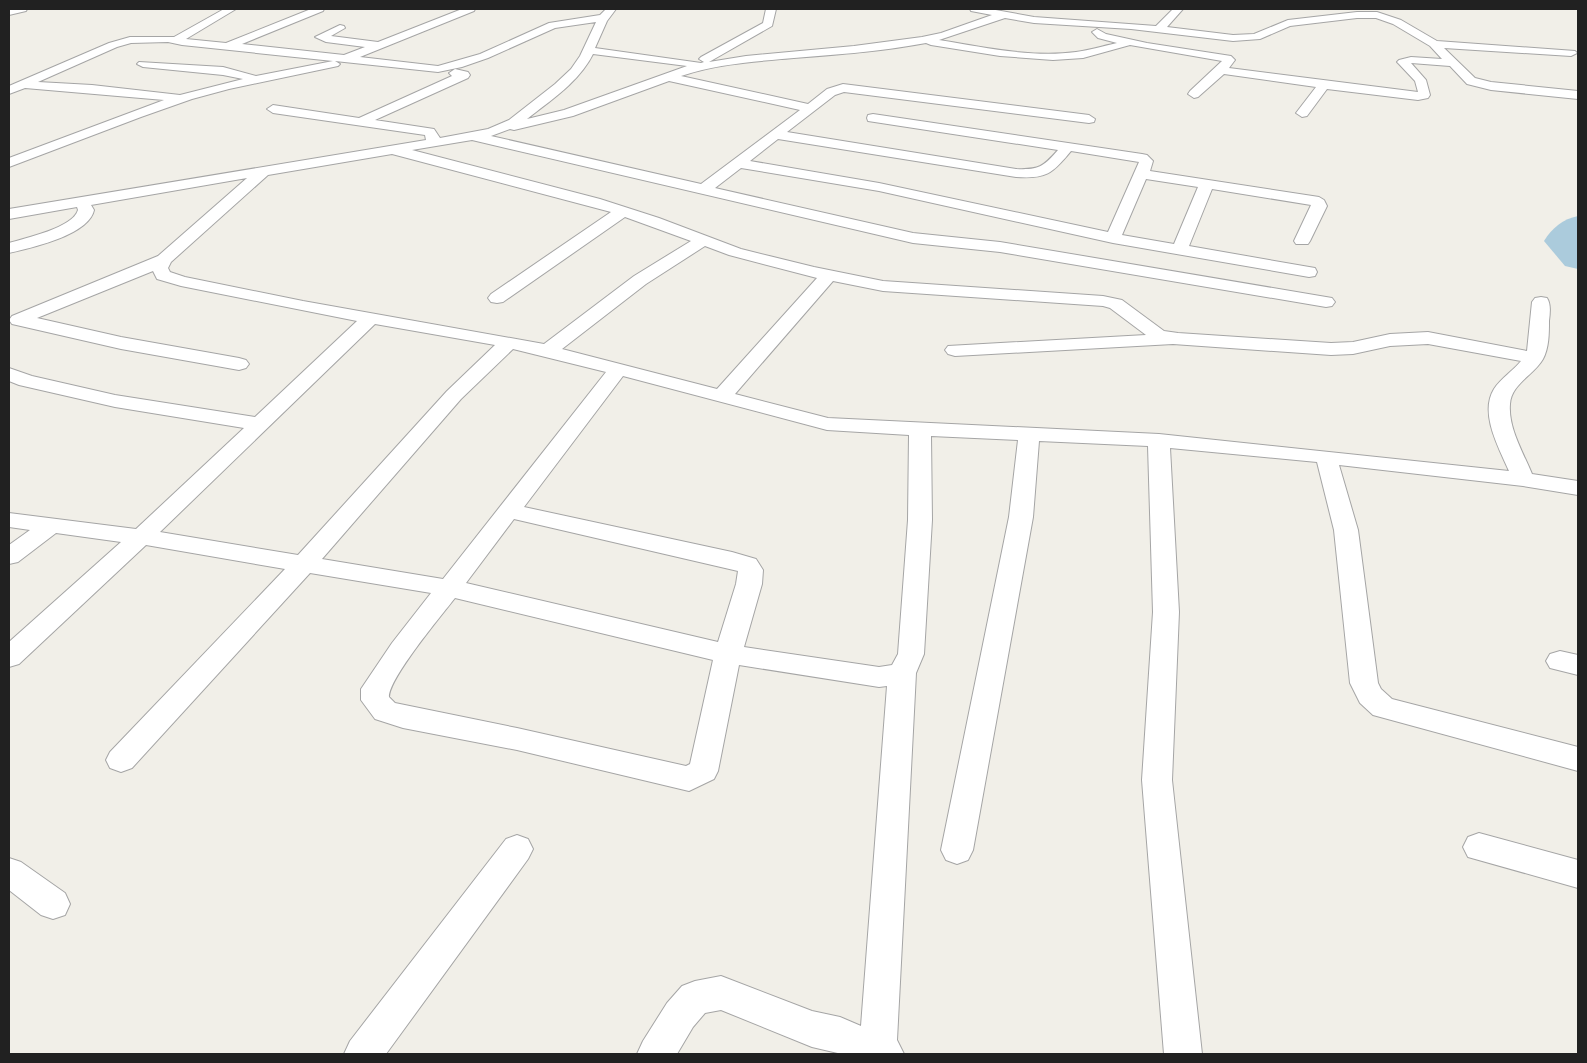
<svg xmlns="http://www.w3.org/2000/svg" width="1587" height="1063" font-family="'Roboto Condensed',sans-serif">
  <style>
    .lines { fill: none; stroke-linecap: round; stroke-linejoin: round }
    .river { fill: #abcbdc; fill-rule: evenodd }
    .minor-casing { stroke: #a5a5a5; stroke-width: 2 }
    .minor { fill: #fff; fill-rule: evenodd }
  </style>
  <rect width="100%" height="100%" fill="#f1efe8"/>
  <g class="lines">
    <path class="river" d="M1578,216v53l-13,-3 -21,-25c8,-13 19,-22 34,-25z"/>
    <defs>
      <path id="minor" d="M9,9h18l-1,2 -17,4z
        M224,9h12l-50,30 40,4 85,-34h13l-1,2 -81,33 102,11 21,-8 -39,-5 -11,-5 25,-12 4,1 1,2 -14,8 47,6 84,-33h13l-1,2 -114,46 78,9 42,-12 69,-31 51,-8 6,-6h10l-9,12 -12,27 106,15 3,-1 -5,-3 2,-2 62,-34 3,-14h10l-4,17 -63,36 37,-6 108,-10 68,-9 19,-4 51,-18 -21,-4 -1,-2h20l44,8 122,9 17,-17h10l-16,18 66,8 21,-1 34,-14 69,-8h20l24,8 36,21 138,10 2,2 -6,3 -127,-8 31,30 16,4 87,9v8l-87,-9 -24,-6 -17,-18 -39,-3 15,17 4,15 -2,3 -10,2 -91,-11 -20,27 -5,1 -6,-4 20,-26 -92,-13 -26,23 -4,1 -6,-4 2,-3 32,-30 -92,-16 -47,13 -30,2 -53,-4 -69,-11 -5,-2c-47,9 -96,12 -144,16 -34,3 -69,6 -101,17l127,28 19,-15 16,-5 246,31 6,4 -1,3 -5,1 -245,-31 -9,3 -48,37 229,37c23,1 27,-2 42,-19l-190,-29 -1,-3 1,-3 5,-1 269,40 5,1 6,6 -3,10 169,26 5,3 3,6 -17,35 -2,3h-12l-2,-3 17,-36 -99,-16 -23,57 126,22 2,4 -2,4 -6,1 -196,-34 -234,-52 -138,-23 -26,20 198,45 87,9 332,56 3,4 -3,4 -6,1 -326,-55 -87,-9 -441,-103 -60,10 188,49 59,19 82,31 73,18 69,14 220,15 19,4 42,31 14,2 153,10 22,-1 37,-8 38,-2 99,19 5,-49 3,-4 6,-1 6,1c4,6 3,15 2,23 0,12 0,27 -6,38 -9,16 -32,25 -33,45 -2,24 13,48 22,70l46,7v14l-55,-9 -184,-21 19,65 20,153 3,6 11,10 186,48v24l-205,-56 -13,-12 -10,-20 -16,-153 -17,-68 -147,-14 9,164 -7,168 30,274h-38l-22,-274 11,-168 -5,-166 -109,-5 -6,76 -60,333 -5,10 -11,4 -11,-4 -5,-10 68,-333 9,-77 -87,-4 1,84 -8,134 -8,19 -19,367 7,14h-62l-30,-7 -91,-37 -16,3 -12,14 -16,27h-40l6,-13 24,-38 15,-17 13,-5 26,-5 91,35 28,6 21,9 26,-340 -8,1 -140,-22 -21,106 -4,8 -25,12 -172,-41 -114,-22 -28,-9 -14,-19v-11l31,-46 39,-50 -121,-20 -178,195 -11,4 -11,-4 -4,-8 4,-8 175,-183 -139,-24 -127,119 -10,3v-25l112,-100 -65,-9 -38,29 -9,2v-19l21,-15 -21,-3v-14l127,16 108,-101 -129,-21 -96,-22 -10,-4v-13l23,8 83,19 140,22 102,-96 -176,-35 -24,-7 -4,-8 -116,47 84,19 118,21 7,2 3,4 -3,4 -7,2 -118,-21 -109,-25 -3,-4 3,-4 146,-60 89,-78 -156,27 3,5c-5,25 -63,38 -85,43v-10c16,-5 64,-15 69,-33l-1,-3 -68,12v-10l417,-69 -1,-5 -152,-22 -6,-4 6,-4 86,13 93,-42 -3,-3 6,-4 13,3 2,3 -2,3 -93,42 59,9 6,9 48,-9 21,-9 46,-36 16,-15 9,-13 16,-34 -41,6 -67,30 -26,9 -24,5 -103,-11 5,3 -2,2 -109,23 -37,10 -51,18 -132,50v-9l155,-58 -139,-12 -16,6v-8l100,-43 21,-6h44zM1005,18l29,5 97,6 102,12 27,-2 30,-13 67,-8h19l17,6 37,22 12,13 -31,-2 -12,3 -2,2 2,2 16,17 3,11 -189,-24 6,-8 -4,-4 -84,-13 -41,-9 -9,-5 -5,3 6,6 19,5c-14,3 -27,7 -41,9 -45,6 -93,-5 -137,-12zM168,42l14,3 151,16 -77,15 -33,-9 -84,-5 -2,2 6,3 80,8 20,4 -63,16 -88,-10 -54,-3 79,-35 14,-4zM593,54l94,12 -123,44 -37,9c24,-19 52,-37 66,-65zM669,81l131,29 -99,74 -210,-48 19,-7 4,1 59,-14zM778,139l238,38c30,2 36,-3 55,-26l68,11 -31,70 -229,-49 -129,-22zM392,154l219,58 -120,82 -3,4 3,4 6,1 6,-1 122,-85 66,24 -57,35 -90,68 -241,-43 -118,-24 -15,-5 -2,-4 3,-6 97,-87zM1146,179l52,8 -24,57 -52,-9zM705,246l24,9 88,23 -100,111 -155,-40 84,-65zM833,281l50,10 220,15 7,2 36,27 -198,11 -3,4 3,4 7,2 218,-12 158,11 22,-1 37,-8 38,-2 93,17c-8,10 -20,17 -27,28 -15,24 5,59 15,82l-350,-37 -331,-16 -93,-24zM375,324l120,21 -48,46 -149,164 -138,-23zM513,349l93,23 -163,207 -121,-20 139,-160zM623,376l204,54 82,5 -1,85 -10,134 -6,11 -13,2 -135,-20 18,-63 1,-14 -7,-11 -24,-7 -208,-45zM514,519l224,52 -2,13 -18,58 -252,-59zM455,598l258,62 -23,104 -4,2 -169,-38 -122,-25 -6,-6c0,-19 52,-81 66,-99z
        M1560,651l18,4v20l-28,-7 -4,-7 4,-7z
        M1479,833l99,27v28l-110,-31 -5,-10 5,-10z
        M517,835l11,4 5,10 -5,10 -142,195h-42l6,-13 156,-202z
        M9,858l12,4 44,31 5,11 -5,11 -12,4 -12,-4 -32,-25z"/>
    </defs>
    <use href="#minor" class="minor-casing"/>
    <use href="#minor" class="minor"/>
  </g>
  <rect width="1587" height="1063" fill="none" stroke="#212121" stroke-width="20"/>
</svg>
